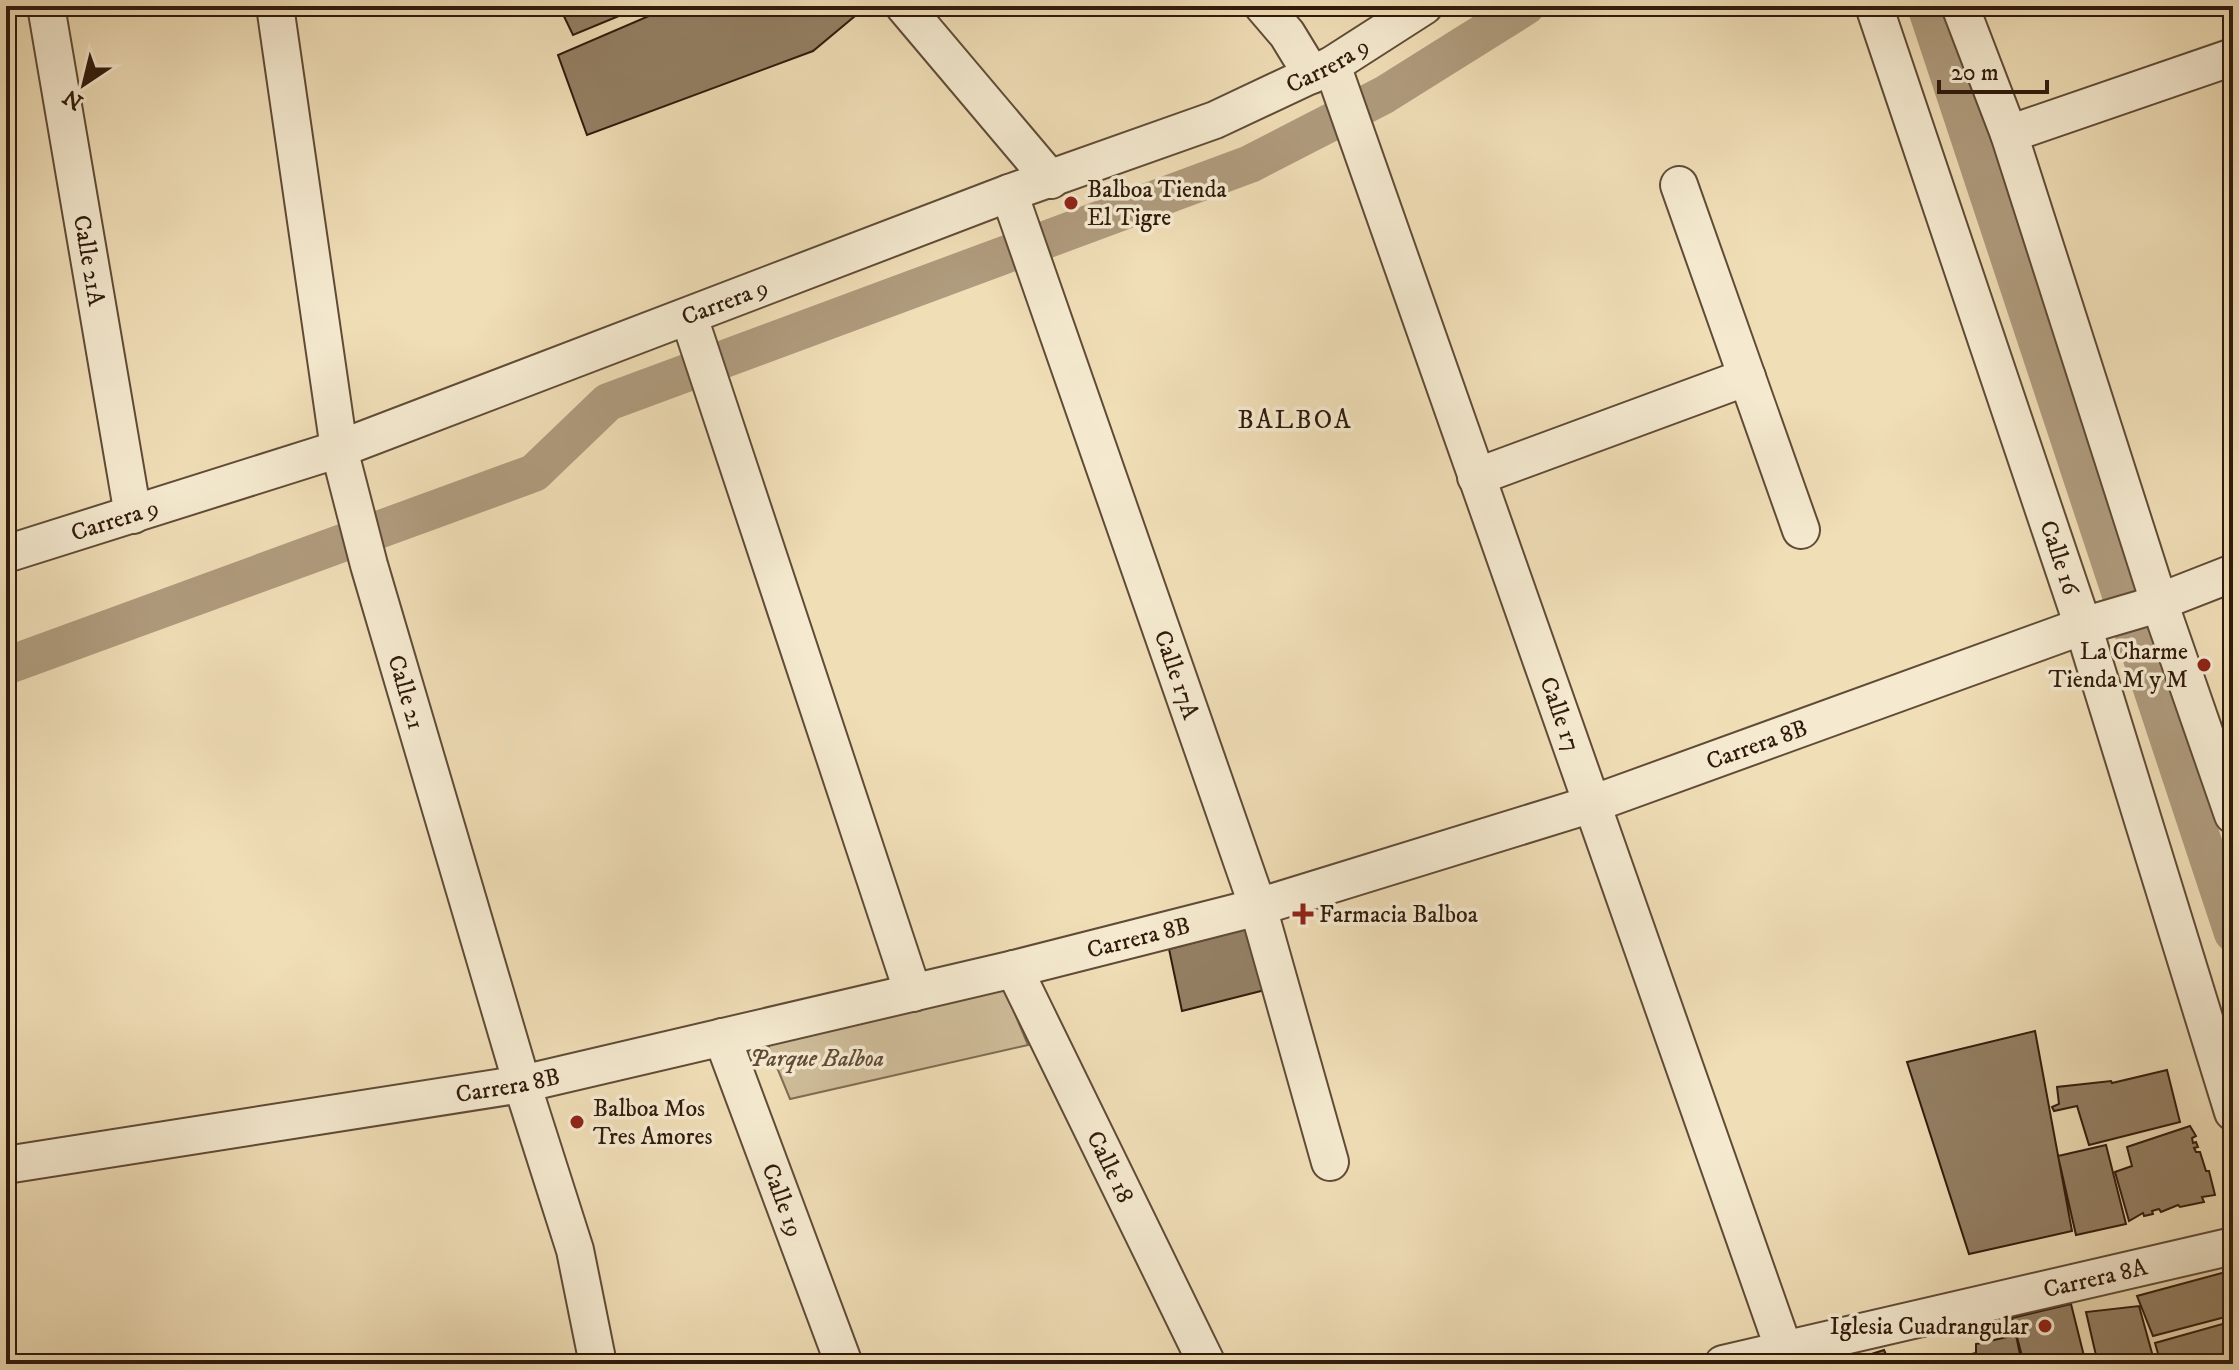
<svg xmlns="http://www.w3.org/2000/svg" width="2239" height="1370" font-family="'IM FELL DW Pica',serif">
  <style>
    .green { fill: #cfbd9a; stroke: #806c53; stroke-width: 2 }
    .lines { fill: none; stroke-linecap: round; stroke-linejoin: round }
    .canal { stroke: #af9b7d; stroke-width: 38 }
    .building { fill: #948065; stroke: #301a0c; stroke-width: 2 }
    .minor-casing { stroke: #604b37; stroke-width: 40 }
    .minor { stroke: #f5ead0; stroke-width: 36 }
    .poi-dot { fill: #8f2418; stroke: #f5ead0; stroke-width: 3 }
    .labels { text-anchor: middle; stroke-width: 7; stroke-linejoin: round; paint-order: stroke }
    .street-label { font-size: 24px; fill: #301a0c; stroke: #f5ead0 }
    .poi-label { font-size: 24px; fill: #301a0c; stroke: #f5ead0; text-anchor: start }
    .park-label { font-size: 24px; font-style: italic; fill: #604b37; stroke: #f5ead0 }
    .neighbourhood-label { font-size: 26px; letter-spacing: 2px; fill: #301a0c; stroke: #f5ead0 }
  </style>
  <rect width="100%" height="100%" fill="#f0deb7"/>
  <filter id="stains"><feTurbulence type="fractalNoise" baseFrequency=".0025" numOctaves="4"/><feColorMatrix values="0 0 0 0 .2 0 0 0 0 .09 0 0 0 0 .02 0 0 0 .5 -.17"/></filter>
  <radialGradient id="worn" r=".72"><stop offset=".6" stop-color="#630" stop-opacity="0"/><stop offset="1" stop-color="#630" stop-opacity=".3"/></radialGradient>
  <path class="green" d="M1002,983l26,62 -238,54 -26,-63z"/>
  <g class="lines">
    <path class="canal" d="M1926,6l307,927
      M6,666l528,-193 74,-71 642,-238 134,-69 142,-89"/>
  </g>
  <path class="building" d="M559,6h84l-70,29z
    M672,6h195l-54,45 -226,84 -29,-80z
    M1249,928l16,62 -83,21 -13,-62z
    M2035,1031l37,200 -103,23 -62,-192z
    M2167,1070l13,52 -91,23 -12,-39 -23,5 -2,-4 7,-3 -2,-17 54,-6 1,2z
    M2190,1126l6,10 -4,2 1,5 3,-1 2,5 -4,1 2,4h4l6,19h3l6,24 -13,2 2,5 -24,5 -2,-2 -17,7 -2,-3 -7,2 1,3 -9,2 -1,-3 -14,8 -14,-49 17,-6 -5,-19z
    M2106,1145l20,79 -50,11 -18,-79z
    M2233,1270v45l-80,21 -16,-40z
    M2071,1304l15,60h-62l-12,-46z
    M2139,1306l16,58h-57l-12,-52z
    M2233,1321v43h-72l-6,-21z
    M2016,1335l6,29h-94l48,-11v-9z
    M1884,1350l6,14h-50z"/>
  <g class="lines">
    <defs>
      <g id="minor">
        <path id="s1" d="M46,6l87,509"/>
        <path id="s2" d="M275,6l64,443 30,116 153,519 53,166 23,114"/>
        <path d="M904,6l147,174"/>
        <path d="M1263,6l24,28 25,41"/>
        <path id="s3" d="M1874,6l209,620 150,486"/>
        <path d="M1960,6l49,128 150,468 74,213"/>
        <path id="s4" d="M1332,65l457,1299"/>
        <path d="M2009,134l224,-77"/>
        <path d="M1679,185l122,345"/>
        <path id="s5" d="M1009,193l249,714 72,255"/>
        <path d="M689,317l224,676"/>
        <path d="M1476,477l271,-100"/>
        <path id="s6" d="M6,554l333,-105 670,-256 206,-73 117,-55 92,-59"/>
        <path id="s7" d="M1014,969l193,395"/>
        <path id="s8" d="M722,1037l122,327"/>
        <path id="s9" d="M6,1165l516,-81 492,-115 244,-62 334,-103 491,-178 58,-17 92,-36"/>
        <path id="s10" d="M1723,1364l510,-118"/>
      </g>
    </defs>
    <use href="#minor" class="minor-casing"/>
    <use href="#minor" class="minor"/>
  </g>
  <g class="poi-dot">
    <circle cx="1071" cy="203" r="8"/>
    <circle cx="2204" cy="665" r="8"/>
    <path d="M1299 902h8v8h8v8h-8v8h-8v-8h-8v-8h8z"/>
    <circle cx="577" cy="1122" r="8"/>
    <circle cx="2045" cy="1326" r="8"/>
  </g>
  <g class="labels">
    <g class="street-label">
      <text dy="8" stroke="none"><textPath href="#s6" startOffset="1410">Carrera 9</textPath></text>
      <text dy="8" stroke="none"><textPath href="#s1" startOffset="258">Calle 21A</textPath></text>
      <text dy="8" stroke="none"><textPath href="#s6" startOffset="762">Carrera 9</textPath></text>
      <text dy="8" stroke="none"><textPath href="#s6" startOffset="114">Carrera 9</textPath></text>
      <text dy="8" stroke="none"><textPath href="#s3" startOffset="582">Calle 16</textPath></text>
      <text dy="8" stroke="none"><textPath href="#s5" startOffset="510">Calle 17A</textPath></text>
      <text dy="8" stroke="none"><textPath href="#s2" startOffset="700">Calle 21</textPath></text>
      <text dy="8" stroke="none"><textPath href="#s4" startOffset="688">Calle 17</textPath></text>
      <text dy="8" stroke="none"><textPath href="#s9" startOffset="1804">Carrera 8B</textPath></text>
      <text dy="8" stroke="none"><textPath href="#s9" startOffset="1156">Carrera 8B</textPath></text>
      <text dy="8" stroke="none"><textPath href="#s9" startOffset="508">Carrera 8B</textPath></text>
      <text dy="8" stroke="none"><textPath href="#s7" startOffset="220">Calle 18</textPath></text>
      <text dy="8" stroke="none"><textPath href="#s8" startOffset="174">Calle 19</textPath></text>
      <text dy="8" stroke="none"><textPath href="#s10" startOffset="382">Carrera 8A</textPath></text>
    </g>
    <g class="poi-label">
      <text x="1087" y="197">Balboa Tienda<tspan x="1087" dy="28">El Tigre</tspan></text>
      <text x="2188" y="659" text-anchor="end">La Charme<tspan x="2188" dy="28">Tienda M y M</tspan></text>
      <text x="1319" y="922">Farmacia Balboa</text>
      <text x="593" y="1116">Balboa Mos<tspan x="593" dy="28">Tres Amores</tspan></text>
      <text x="2029" y="1334" text-anchor="end">Iglesia Cuadrangular</text>
    </g>
    <g class="park-label">
      <text x="817" y="1066">Parque Balboa</text>
    </g>
    <g class="neighbourhood-label">
      <text x="1295" y="428">BALBOA</text>
    </g>
  </g>
  <rect width="2239" height="1370" fill="none" stroke="#f0deb7" stroke-width="32"/>
  <rect x="8" y="8" width="2223" height="1354" fill="none" stroke="#301a0c" stroke-width="4"/>
  <rect x="16" y="16" width="2207" height="1338" fill="none" stroke="#301a0c" stroke-width="2"/>
  <g transform="translate(84 84) rotate(215)" stroke="#f5ead0" stroke-width="6" paint-order="stroke">
  <path d="M0-6L14 30L0 20L-14 30Z" fill="#301a0c"/>
  <text y="-12" font-size="22" font-weight="bold" text-anchor="middle" fill="#301a0c">N</text>
  </g>
  <path d="M1939 80v12h108v-12" fill="none" stroke="#301a0c" stroke-width="4"/>
  <text x="1951" y="80" font-size="24" fill="#301a0c" stroke="#f5ead0" stroke-width="6" paint-order="stroke">20 m</text>
  <rect width="100%" height="100%" filter="url(#stains)"/>
  <rect width="100%" height="100%" fill="url(#worn)"/>
</svg>
